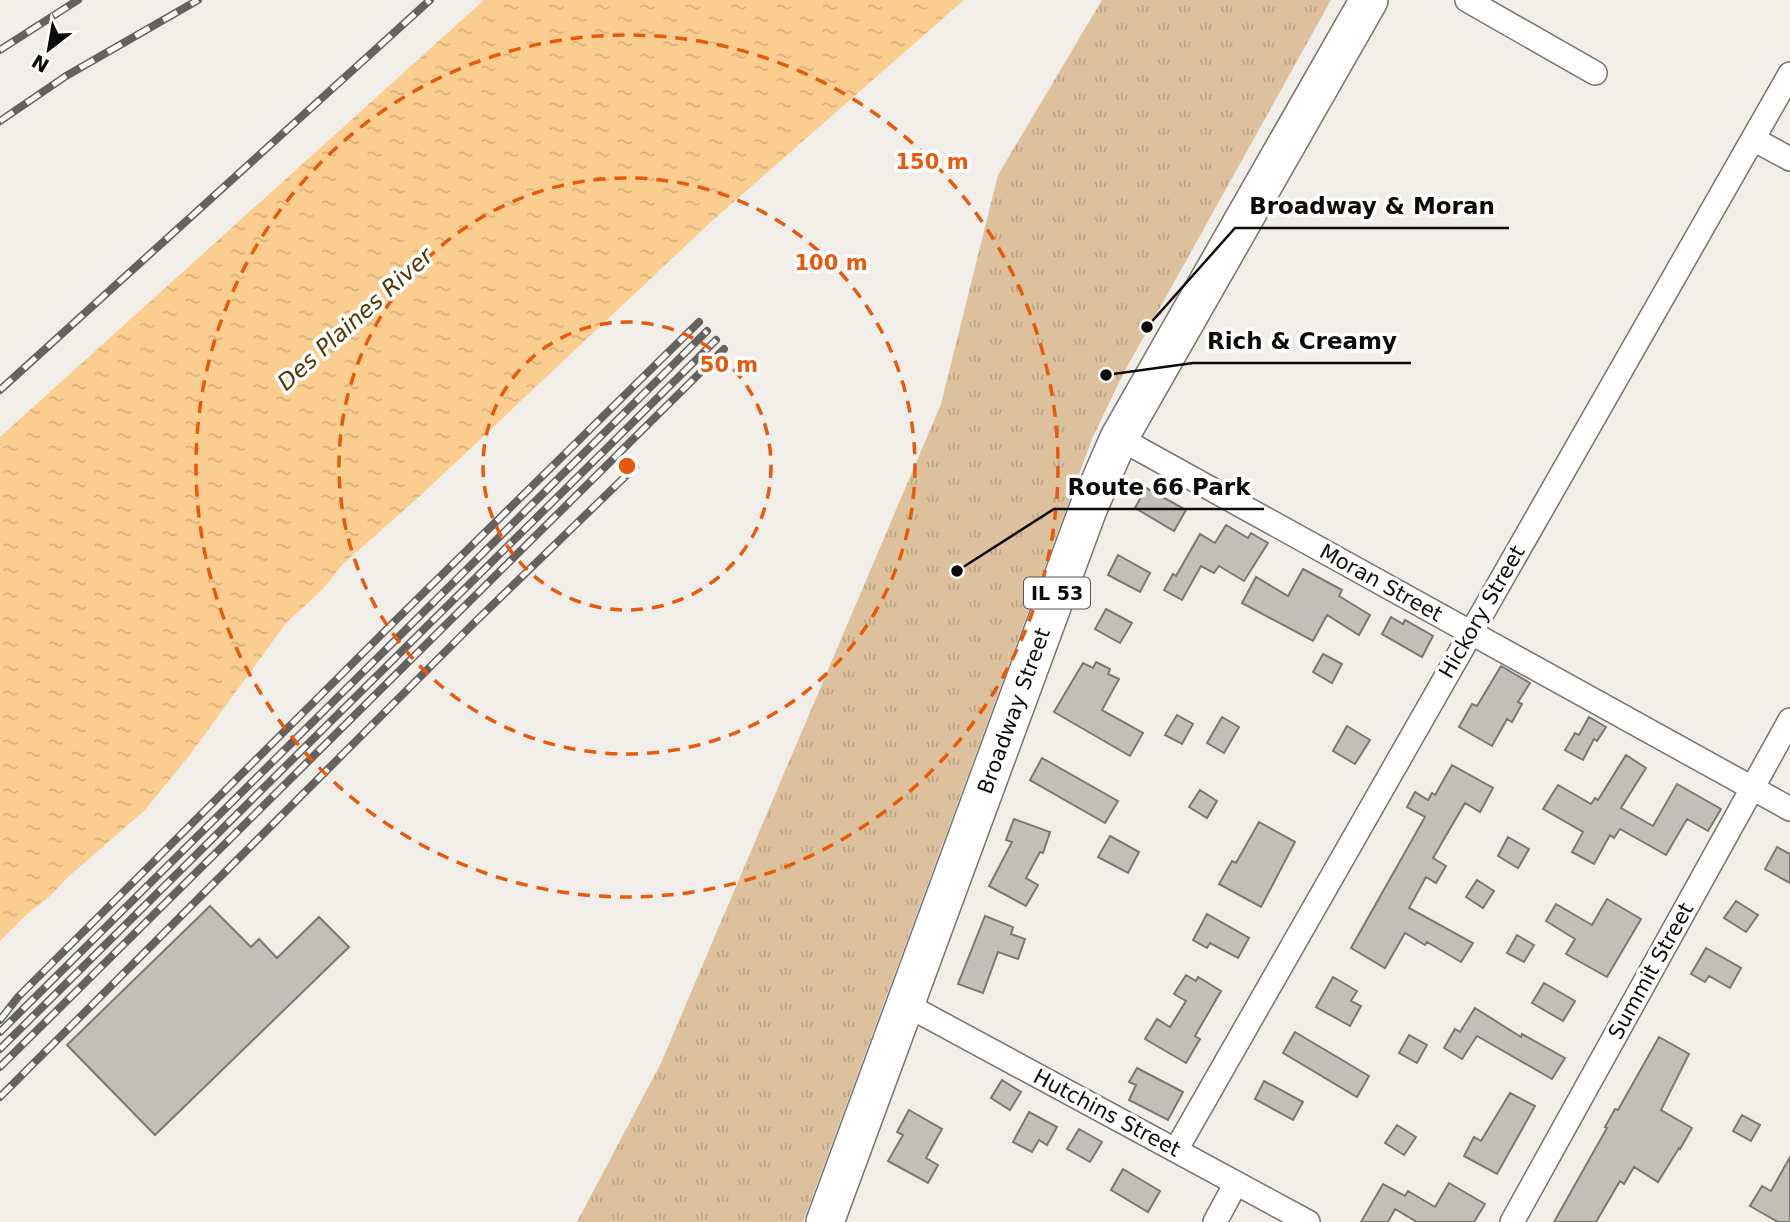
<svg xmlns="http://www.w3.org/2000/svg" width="1790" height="1222" font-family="'DejaVu Sans',sans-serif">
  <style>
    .park { fill: url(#park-tufts) }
    .water { fill: url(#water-ripples) }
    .building { fill: #c2bfba; stroke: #7b7874; stroke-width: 2 }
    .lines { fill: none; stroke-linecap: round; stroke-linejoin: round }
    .street-casing { stroke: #76736f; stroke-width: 26 }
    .primary-casing { stroke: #76736f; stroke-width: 40 }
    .street { stroke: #fff; stroke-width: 23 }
    .primary { stroke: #fff; stroke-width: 37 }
    .rail-casing { stroke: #646260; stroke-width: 8 }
    .rail { stroke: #fff; stroke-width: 5; stroke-dasharray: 16; stroke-linecap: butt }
    .ring { fill: none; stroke: #e8590c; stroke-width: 3.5; stroke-dasharray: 12 9 }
    .labels { text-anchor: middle; stroke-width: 7; stroke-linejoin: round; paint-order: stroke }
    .shield { fill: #fff; stroke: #555454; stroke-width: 2 }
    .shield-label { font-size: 19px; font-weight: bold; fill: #0c0b0a }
    .street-label { font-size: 21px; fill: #0c0b0a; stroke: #fff }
    .water-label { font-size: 23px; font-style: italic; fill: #533601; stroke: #fff }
    .centre { fill: #e8590c; stroke: #fff; stroke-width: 3.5 }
    .ring-label { font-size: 21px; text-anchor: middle; font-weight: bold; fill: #e8590c; stroke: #fff; stroke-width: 7; stroke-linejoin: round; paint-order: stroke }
    .leader { fill: none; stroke: #0c0b0a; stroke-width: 2.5 }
    .callout-dot { fill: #0c0b0a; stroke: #fff; stroke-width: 2.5 }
    .callout-label { font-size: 23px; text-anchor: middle; font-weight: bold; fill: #0c0b0a; stroke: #fff; stroke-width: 7; stroke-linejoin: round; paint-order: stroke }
  </style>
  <defs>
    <pattern id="park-tufts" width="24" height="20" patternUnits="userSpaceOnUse" patternTransform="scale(1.75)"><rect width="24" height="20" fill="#dcc19c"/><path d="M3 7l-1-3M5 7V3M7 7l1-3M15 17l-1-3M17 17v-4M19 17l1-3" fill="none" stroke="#bca485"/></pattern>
    <pattern id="water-ripples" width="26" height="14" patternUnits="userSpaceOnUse" patternTransform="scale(1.75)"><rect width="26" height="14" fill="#fbce8f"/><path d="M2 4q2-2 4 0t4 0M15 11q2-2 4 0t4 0" fill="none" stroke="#d6b07a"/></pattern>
  </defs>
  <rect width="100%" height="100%" fill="#f1eee9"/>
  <path class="park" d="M1102,0h229l-209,376 -30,63 -289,783h-226l84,-159 280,-659 57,-229z"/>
  <path class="water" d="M484,0h480l-251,220 -293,276 -77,68 -22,27 -35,32 -97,133 -44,54 -78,68 -17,18 -25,20 -25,25v-504z"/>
  <path class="building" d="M1146,488l40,22 -12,21 -39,-23z
    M1226,525l22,13 3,-5 17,10 -24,38 -25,-15 -5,7 -13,-7 -19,34 -18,-10 9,-16 3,2 24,-42 15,9z
    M1118,555l32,18 -10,19 -32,-17z
    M1303,569l39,21 -3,6 31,19 -11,20 -32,-20 -14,26 -71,-38 14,-26 32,19z
    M1106,609l26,14 -12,20 -25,-14z
    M1391,617l12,7 2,-4 28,16 -11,21 -40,-23z
    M1323,654l19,10 -10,19 -19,-11z
    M1096,662l14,7 -2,5 11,5 -17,31 41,23 -13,23 -76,-44 29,-49 10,5z
    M1501,666l29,17 -12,19 4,2 -10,18 -5,-3 -15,27 -33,-19 13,-23 5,2z
    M1177,715l16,9 -11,20 -17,-9z
    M1222,717l17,10 -15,26 -17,-10z
    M1589,717l17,10 -9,14 -3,-2 -11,21 -18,-10 10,-17 4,2z
    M1347,726l23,14 -15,24 -22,-13z
    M1626,755l20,13 -25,40 32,18 24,-42 44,25 -13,22 -21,-12 -21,36 -46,-26 -6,9 -4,-3 -16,29 -22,-12 11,-20 -40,-23 15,-24 33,19 4,-6 3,2z
    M1042,758l76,43 -13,22 -75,-43z
    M1452,765l41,23 -13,24 -15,-9 -32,55 13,8 -10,17 -10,-6 -17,31 64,35 -12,19 -34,-20 -2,3 -20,-12 -20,35 -34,-20 74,-131 -18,-10 8,-15 13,8 4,-7 3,2z
    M1200,790l17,11 -10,17 -18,-11z
    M1014,819l36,13 -7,21 -3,-1 -14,26 12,7 -12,21 -37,-20 23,-44 -6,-2z
    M1259,822l36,20 -34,65 -42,-23 13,-23 4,2z
    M1110,836l29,16 -11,21 -30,-16z
    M1508,837l21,12 -11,19 -20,-12z
    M1777,847l13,7v29l-25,-14z
    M1477,880l17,11 -11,17 -17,-11z
    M1607,899l34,20 -34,58 -41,-23 9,-15 -29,-18 10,-17 36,21z
    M1736,901l22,14 -12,17 -22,-14z
    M210,906l41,41 8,-8 18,19 42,-41 30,30 -194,188 -88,-90z
    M1207,914l42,24 -11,20 -28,-15 -3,5 -14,-8z
    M985,916l28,11 -2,7 14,5 -7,20 -20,-7 -15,41 -25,-9z
    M1517,935l17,10 -10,17 -17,-9z
    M1706,948l35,20 -11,20 -21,-12 -4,6 -14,-8z
    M1186,975l10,6 2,-4 23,14 -26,45 5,3 -14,24 -41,-24 12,-20 13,8 16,-26 -12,-7z
    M1333,977l24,14 -6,10 10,5 -11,20 -34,-19z
    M1544,983l31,18 -12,20 -31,-18z
    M1475,1008l46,29 1,-3 43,24 -13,21 -75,-43 -15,23 -18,-11 11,-19 5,3z
    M1295,1032l74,44 -12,21 -74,-44z
    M1409,1035l18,10 -10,18 -18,-10z
    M1659,1037l30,17 -28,56 31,18 -12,21 -1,-1 -21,34 -24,-15 -10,17 -4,-3 -24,41h-42l53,-94 -2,-1 10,-18 3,1z
    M1137,1068l46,24 -15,28 -39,-20 7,-15 -7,-3z
    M1002,1080l19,12 -11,18 -19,-12z
    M1264,1081l39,21 -10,18 -38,-21z
    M1510,1093l25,13 -38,68 -33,-18 10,-19 7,4z
    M909,1110l33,19 -16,29 12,7 -10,18 -40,-22 15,-26 -6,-3z
    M1029,1112l28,15 -10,18 -8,-5 -7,12 -19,-10z
    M1742,1115l18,10 -9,16 -18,-10z
    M1397,1125l19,12 -12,18 -19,-12z
    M1079,1129l23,13 -12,20 -23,-13z
    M1790,1157v65h-12l-28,-16 12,-20 9,5z
    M1123,1169l37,22 -12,21 -37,-22z
    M1449,1183l36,21 -11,18h-57l-22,-13 -7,13h-27l22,-38 22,12 3,-5 27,16z"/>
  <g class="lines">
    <defs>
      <path id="street" d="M1467,0l128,73
        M1753,139l37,20
        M1119,438l671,371
        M905,1004l403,218
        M1176,1150l614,-1076
        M1215,1222l21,-39
        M1512,1222l278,-502"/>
      <path id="primary" d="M825,1222l263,-713 31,-71 250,-438"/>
    </defs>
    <use href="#street" class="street-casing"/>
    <use href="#primary" class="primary-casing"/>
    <use href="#street" class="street"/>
    <use href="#primary" class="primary"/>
    <defs>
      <path id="rail" d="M0,50l78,-50
        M0,121l66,-45 132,-76
        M0,390l430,-390
        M0,1020l18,-23 379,-378 302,-297
        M0,1032l707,-701
        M0,1049l716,-709
        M0,1067l724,-718
        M0,1097l473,-473 162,-157"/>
    </defs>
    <use href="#rail" class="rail-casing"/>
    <use href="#rail" class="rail"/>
  </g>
  <g class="ring">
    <circle cx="627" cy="466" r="144"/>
    <circle cx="627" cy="466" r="288"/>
    <circle cx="627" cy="466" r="431"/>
  </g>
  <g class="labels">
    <rect class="shield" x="1024" y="577.5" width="66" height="31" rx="5"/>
    <g class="shield-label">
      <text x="1057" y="600">IL 53</text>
    </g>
    <g class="street-label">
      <text transform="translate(1381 583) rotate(29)" y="7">Moran Street</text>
      <text transform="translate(1482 612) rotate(-60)" y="7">Hickory Street</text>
      <text transform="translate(1014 711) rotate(-70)" y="7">Broadway Street</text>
      <text transform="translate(1651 971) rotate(-61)" y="7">Summit Street</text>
      <text transform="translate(1107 1113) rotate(28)" y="7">Hutchins Street</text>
    </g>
    <g class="water-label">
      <text transform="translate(355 319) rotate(-42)" y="8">Des Plaines River</text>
    </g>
  </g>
  <circle cx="627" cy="466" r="10" class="centre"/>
  <g class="ring-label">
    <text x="932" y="169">150 m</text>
    <text x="831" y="270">100 m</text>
    <text x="729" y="372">50 m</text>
  </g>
  <path class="leader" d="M1147 327L1235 228H1509M1106 375L1193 363H1411M957 571L1054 509H1264"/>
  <g class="callout-dot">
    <circle cx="1147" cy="327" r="7"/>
    <circle cx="1106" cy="375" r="7"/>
    <circle cx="957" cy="571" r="7"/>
  </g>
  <g class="callout-label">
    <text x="1372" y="214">Broadway &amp; Moran</text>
    <text x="1302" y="349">Rich &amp; Creamy</text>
    <text x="1159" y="495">Route 66 Park</text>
  </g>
  <g transform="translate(49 49) rotate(211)" stroke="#ffffff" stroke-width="5" paint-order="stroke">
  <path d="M0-5L12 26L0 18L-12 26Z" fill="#0c0b0a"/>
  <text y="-10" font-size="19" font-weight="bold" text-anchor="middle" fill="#0c0b0a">N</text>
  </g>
</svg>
